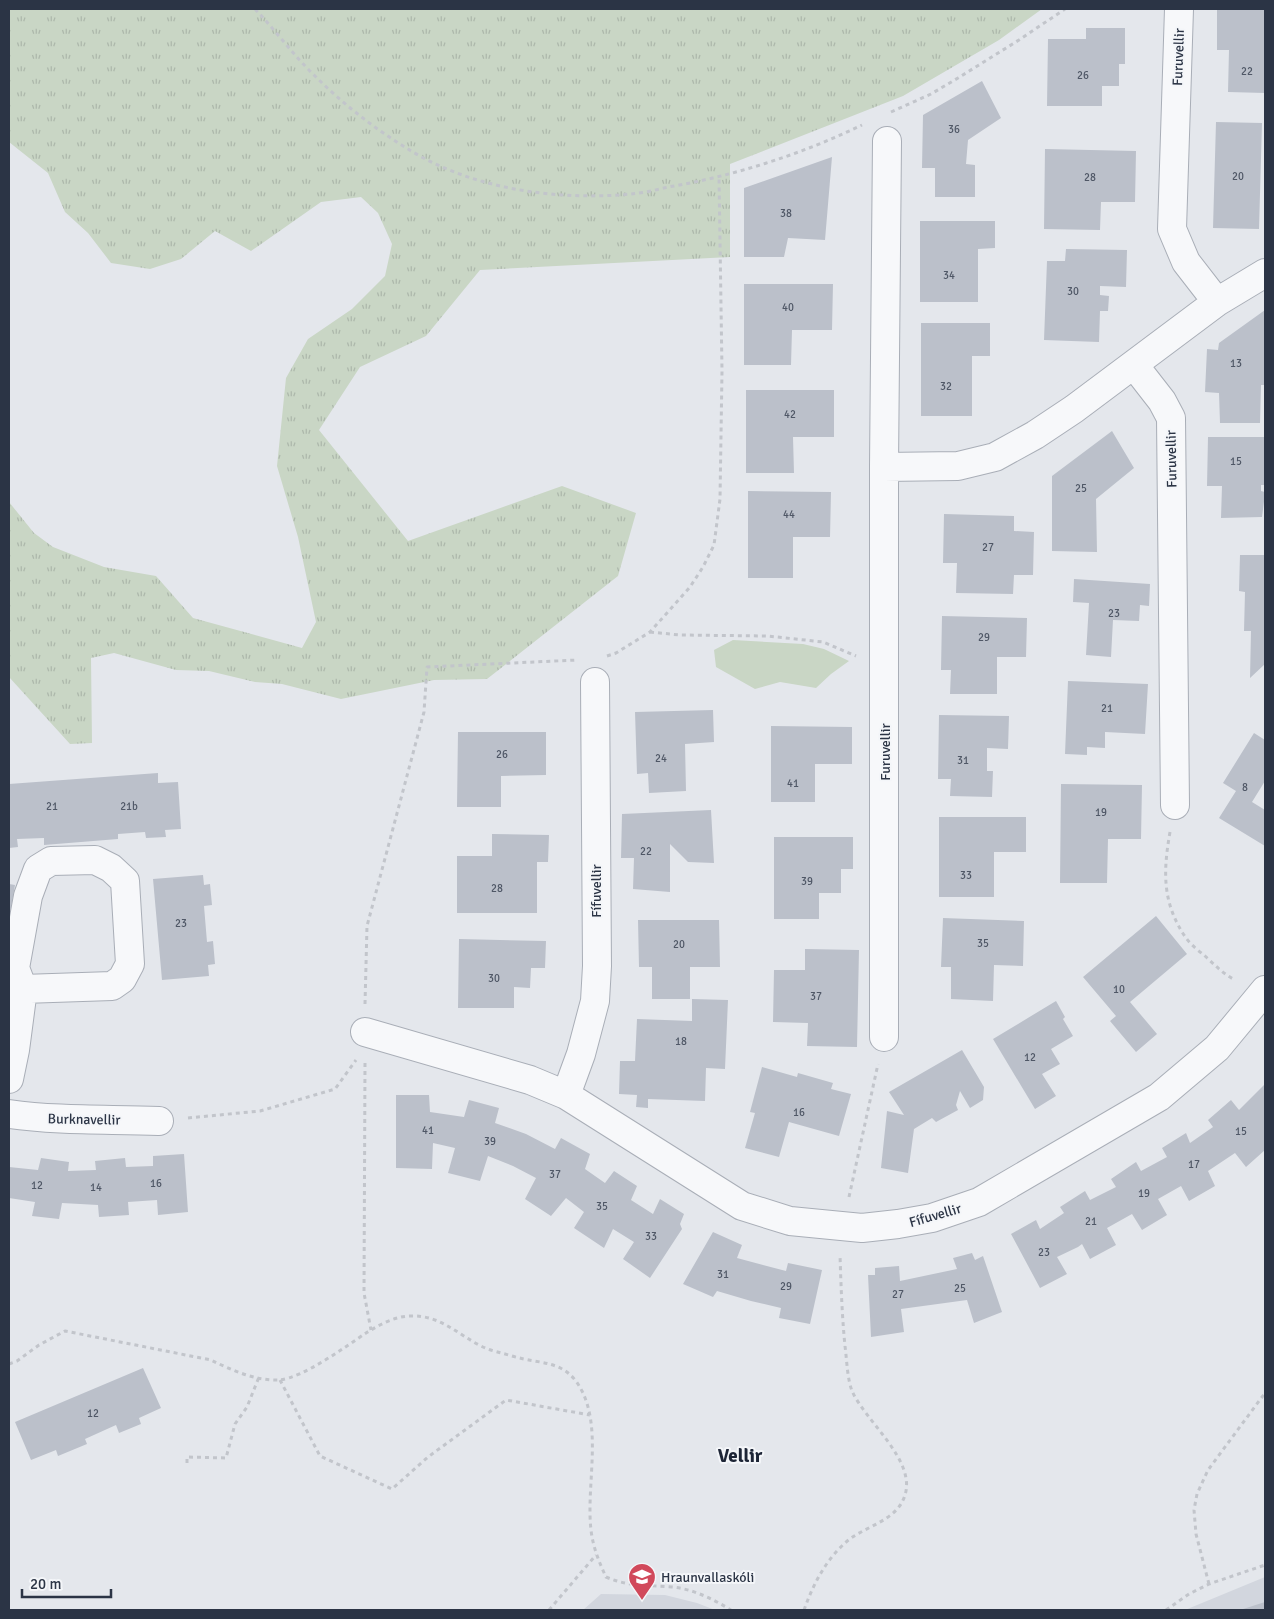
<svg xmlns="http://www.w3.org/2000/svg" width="1274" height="1619" font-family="Signika,sans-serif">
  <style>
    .built { fill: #d2d6de }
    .grass { fill: url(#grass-tufts) }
    .park { fill: #c9d6c5 }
    .building { fill: #bbc0ca }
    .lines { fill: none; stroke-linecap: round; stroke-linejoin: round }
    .minor-casing { stroke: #a9aeb7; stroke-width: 30 }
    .path { stroke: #c2c5cb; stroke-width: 3; stroke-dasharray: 4 4; stroke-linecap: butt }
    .minor { stroke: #f7f8fa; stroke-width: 28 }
    .labels { text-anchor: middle; stroke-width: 4; stroke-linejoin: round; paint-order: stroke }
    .number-label { font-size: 11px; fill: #4f5766 }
    .street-label { font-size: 14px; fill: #2b3445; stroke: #f4f6f9 }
    .poi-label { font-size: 14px; fill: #2b3445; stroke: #f4f6f9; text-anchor: start }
    .district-label { font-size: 19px; font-weight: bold; fill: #1d2536; stroke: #f4f6f9 }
  </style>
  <defs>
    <pattern id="grass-tufts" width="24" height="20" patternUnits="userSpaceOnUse" patternTransform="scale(1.25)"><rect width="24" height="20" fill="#c9d6c5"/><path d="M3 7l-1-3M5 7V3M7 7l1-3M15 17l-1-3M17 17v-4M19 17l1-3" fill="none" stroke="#adb8ab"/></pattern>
  </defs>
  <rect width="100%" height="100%" fill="#e4e7ec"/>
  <path class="built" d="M1265,1577v33h-80z
    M601,1594l64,1 32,8 18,7h-132z"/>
  <path class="grass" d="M9,9h1033l-43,31 -96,56 -173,68v93l-250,13 -54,66 -66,31 -41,63 89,111 154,-55 74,27 -18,63 -131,103 -53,1 -93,19 -59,-15 -27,-2 -46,-11 -33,-1 -62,-17 -23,5 1,85 -22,1 -61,-67v-175l25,31 19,14 51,20 52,9 37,42 109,30 14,-26 -18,-85 -21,-71 9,-88 22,-39 44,-30 33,-33 7,-32 -14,-31 -17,-16 -40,5 -70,49 -36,-20 -34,28 -31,10 -39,-6 -23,-30 -23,-21 -17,-39 -39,-31z"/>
  <path class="park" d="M733,640l70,4 21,5 25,12 -18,13 -15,14 -36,-6 -25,7 -39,-22 -2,-17z"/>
  <path class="building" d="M1217,9h48v84l-37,-1 1,-42h-12z
    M1086,28h39v36h-6v22h-17v20h-55l1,-67h38z
    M982,81l19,37 -33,22 -2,24 9,1v32h-40v-29h-13l1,-53z
    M1216,122l46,1 -3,106 -46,-1z
    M1045,149l91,2 -1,51h-34l-1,28 -56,-1z
    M832,157l-7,83 -37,-2 -4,19h-40v-69z
    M920,221h75v27l-17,1v53h-58z
    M1066,249l61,1 -1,37 -26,-1v9l9,1 -1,15h-8l-1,31 -55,-2 3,-79h18z
    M744,284h89l-1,46h-40l-1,35h-47z
    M1265,310v75h-4l-1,38h-40l-1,-30 -14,-1 2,-43 11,1 1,-7z
    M921,323h69v33h-18v60h-51z
    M746,390h88v47h-41l1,36h-48z
    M1112,431l22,37 -38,31 1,53 -45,-1v-75z
    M1208,437h57v48h-4v6l4,1v2l-3,23 -41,1 1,-32h-15z
    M748,491l83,1 -1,45h-37v41h-45z
    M944,514l70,2v15l20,1 -1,43h-19l-1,19 -57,-1 1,-30h-14z
    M1240,555h25v109l-15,14 1,-47h-7l1,-39 -6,-1z
    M1074,579l76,5 -1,22 -9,-1 -1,16 -26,-1 -2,37 -25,-2 3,-52 -16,-1z
    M942,616l85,2 -1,39h-29v37h-47l1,-24h-10z
    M1068,681l80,3 -3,50 -40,-2v16l-18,-1v8l-22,-1z
    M713,710l1,32 -29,2 1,47 -37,2 -1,-20 -11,1 -2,-62z
    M939,715l70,1 -1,33 -21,-1v23h6l-1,26 -42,-1 1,-17h-13z
    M771,726l81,1v37h-37v38h-44z
    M458,732h88v43l-45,1v31h-44z
    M1254,733l11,7v41l-13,21 13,8v36l-46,-28 17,-27 -13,-8z
    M158,773v10l20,-1 3,47 -16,1 1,7 -20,1 -1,-6 -27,2v5l-74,6v-7l-27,1 1,8 -9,1v-64z
    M1061,784l81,1 -1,54h-33l-1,44h-47z
    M711,810l3,53 -26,-1 -18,-18v48l-37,-3 1,-31h-13l1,-44z
    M939,817h87v35h-32v45h-55z
    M492,834l57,1 -1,27h-11v51h-80v-57h35z
    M774,837h79v32h-12v24h-22v26h-45z
    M203,875l1,10 6,-1 2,21 -8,1 3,36 6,-1 2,23 -7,1 1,11 -47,4 -9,-101z
    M9,884l6,1 -5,28h-1z
    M1156,916l31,38 -57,48 27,32 -21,18 -26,-31 6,-5 -33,-39z
    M943,918l81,3 -1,45 -29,-1 -1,36 -42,-2v-32h-10z
    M638,920h81l1,47h-30v32h-38v-32h-13z
    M459,939l87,2 -1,27h-14l-1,20 -16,-1v21h-56z
    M805,949l54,1 -2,97 -50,-1 1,-23 -35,-1 1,-52h31z
    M692,999l36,1 -3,69 -19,-1 -1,33 -57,-2v9l-12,-1 1,-12 -18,-1 1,-33h15l2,-42 55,2z
    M1056,1001l9,16 -2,2 10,17 -22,13 9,15 -18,10 14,22 -21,13 -42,-70z
    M962,1050l22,37 -1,13 -13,8 -10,-17 -4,14 2,5 -22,12 -4,-4 -18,11 -6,44 -27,-5 6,-57 17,4 -15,-23z
    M762,1067l35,10 1,-4 35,10 -2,6 20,5 -12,42 -50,-14 -10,35 -34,-9 10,-35 -5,-1z
    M1265,1084v66l-19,17 -11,-14 -27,18 7,15 -26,15 -8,-15 -23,13 9,16 -25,15 -10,-16 -25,14 9,17 -26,14 -8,-15 -4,3 -21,10 10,17 -27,14 -29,-54 25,-14 4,9 24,-16 -4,-6 25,-16 5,9 26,-13 -5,-8 25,-17 5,9 26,-14 -5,-9 24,-15 4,10 23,-16 -5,-7 23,-20 8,10z
    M396,1095h33l1,17 34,5 5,-17 30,8 -4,15 31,11 29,15 6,-11 29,16 -5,15 20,14 9,-12 23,15 -6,14 22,14 7,-15 24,15 -4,10 2,5 -32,49 -27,-19 11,-17 -21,-13 -9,19 -30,-20 10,-16 -18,-14 -15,18 -26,-17 11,-21 -23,-12 -25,-10 -8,25 -32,-8 7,-25 -22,-5 -1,26 -36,-1z
    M184,1154l4,58 -30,3 -1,-15 -29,2 1,13 -30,2 -1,-12 -36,-2 -3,16 -27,-3 3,-14 -26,-4v-31l29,3 3,-12 28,4 -1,9 28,-1 -1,-9 30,-3 1,9 27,-1v-10z
    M713,1232l29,13 -5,13 49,13 2,-8 34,7 -12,54 -31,-6 2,-10 -30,-7 -34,-10 -4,6 -30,-13z
    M972,1253l3,7 8,-4 19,56 -28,11 -7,-23 -66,9 3,23 -33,5 -3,-62h7v-7l24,-2 1,15 57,-12 -4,-11z
    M143,1368l18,40 -22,10 2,6 -22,9 -3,-8 -31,14 2,5 -29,12 -2,-6 -25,10 -16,-38z
    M1265,1602v8h-25z"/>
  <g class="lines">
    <defs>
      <path id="minor" d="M1179,9l-7,220 14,33 31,40
        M1134,365l28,36 9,17 4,387
        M884,467l74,-1 37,-9 40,-22 39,-26 143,-107 48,-29
        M365,1032l165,48 36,15 176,111 48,15 72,7 36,-4 34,-6 47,-16 180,-105 58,-49 48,-58
        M884,1037v-570l3,-326
        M9,1079l6,-29 8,-61 -8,-21 13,-72 10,-27 13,-8 44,-1 16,8 14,13 5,83 -8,15 -10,7 -89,3
        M566,1095l15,-41 14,-53 2,-35 -2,-284
        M9,1114c49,7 100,5 150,7"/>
    </defs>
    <use href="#minor" class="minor-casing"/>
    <path class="path" d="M255,9c21,22 39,47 61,68 27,27 59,52 92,72 64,40 148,52 223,45 12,-1 25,-4 37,-7 66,-11 134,-33 194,-62
      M891,112l40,-18 27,-16 61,-38 46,-31
      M650,632l30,3 88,1 55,6 33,14
      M607,656l9,-3 34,-21 40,-45 13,-20 11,-22 6,-46 2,-128 -3,-195
      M1170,832c-7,40 -8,71 16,106 5,7 13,13 19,18 10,9 18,18 30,24
      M365,1004l2,-78 57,-214 3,-45 150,-7
      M365,1063l-1,230 7,37
      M188,1118l72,-7 75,-22 21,-29
      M849,1197l29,-133
      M9,1364l8,-3 22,-16 26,-14 146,29c20,10 45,21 68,20 24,-2 66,-33 87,-47 13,-8 29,-17 45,-17 30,-1 47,19 72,31 9,4 19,6 29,9 30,9 54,3 70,35 20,40 4,96 9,139 2,17 8,32 15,47 23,10 43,8 66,10 21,2 41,12 59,23
      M280,1380l40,76 72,33 36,-32 78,-57 84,15
      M187,1463v-6l39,1 9,-34 12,-17 12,-30
      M1209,1584l-13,-50 -2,-24 3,-16 11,-24 57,-77
      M549,1610l47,-55
      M804,1610c9,-25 21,-49 41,-67 18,-17 52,-21 60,-48 11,-35 -39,-73 -53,-104 -5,-14 -5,-30 -7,-45 -3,-30 -4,-60 -5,-91
      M1166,1610l23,-16 20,-10 56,-19"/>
    <use href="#minor" class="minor"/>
  </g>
  <defs>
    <symbol id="school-pin" viewBox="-11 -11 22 30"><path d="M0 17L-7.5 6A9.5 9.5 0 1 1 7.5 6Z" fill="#d1495b" stroke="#f4f6f9"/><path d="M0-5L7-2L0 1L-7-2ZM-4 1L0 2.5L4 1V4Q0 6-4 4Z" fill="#fff"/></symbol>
  </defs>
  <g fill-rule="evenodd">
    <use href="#school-pin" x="626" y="1561" width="32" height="43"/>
  </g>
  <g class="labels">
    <g class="number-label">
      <text x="1247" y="75">22</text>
      <text x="1083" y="79">26</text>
      <text x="954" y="133">36</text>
      <text x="1238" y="180">20</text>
      <text x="1090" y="181">28</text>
      <text x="786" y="217">38</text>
      <text x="949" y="279">34</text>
      <text x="1073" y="295">30</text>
      <text x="788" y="311">40</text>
      <text x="1236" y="367">13</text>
      <text x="946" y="390">32</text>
      <text x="790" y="418">42</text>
      <text x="1236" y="465">15</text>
      <text x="1081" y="492">25</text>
      <text x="789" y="518">44</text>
      <text x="988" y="551">27</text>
      <text x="1114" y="617">23</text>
      <text x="984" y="641">29</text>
      <text x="1107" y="712">21</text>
      <text x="502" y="758">26</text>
      <text x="661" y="762">24</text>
      <text x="963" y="764">31</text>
      <text x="793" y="787">41</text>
      <text x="1245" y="791">8</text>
      <text x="52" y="810">21</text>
      <text x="129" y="810">21b</text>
      <text x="1101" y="816">19</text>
      <text x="646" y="855">22</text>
      <text x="966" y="879">33</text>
      <text x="807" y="885">39</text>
      <text x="497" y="892">28</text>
      <text x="181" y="927">23</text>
      <text x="983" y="947">35</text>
      <text x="679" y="948">20</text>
      <text x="494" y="982">30</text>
      <text x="1119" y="993">10</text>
      <text x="816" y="1000">37</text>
      <text x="681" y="1045">18</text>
      <text x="1030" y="1061">12</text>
      <text x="799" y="1116">16</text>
      <text x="428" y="1134">41</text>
      <text x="1241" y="1135">15</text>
      <text x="490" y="1145">39</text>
      <text x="1194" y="1168">17</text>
      <text x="555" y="1178">37</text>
      <text x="156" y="1187">16</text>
      <text x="37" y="1189">12</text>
      <text x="96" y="1191">14</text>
      <text x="1144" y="1197">19</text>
      <text x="602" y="1210">35</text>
      <text x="1091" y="1225">21</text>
      <text x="651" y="1240">33</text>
      <text x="1044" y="1256">23</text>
      <text x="723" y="1278">31</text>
      <text x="786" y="1290">29</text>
      <text x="960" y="1292">25</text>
      <text x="898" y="1298">27</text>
      <text x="93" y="1417">12</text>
    </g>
    <g class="street-label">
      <text transform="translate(1178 57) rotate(-88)" y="5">Furuvellir</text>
      <text transform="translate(1171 459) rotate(-91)" y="5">Furuvellir</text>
      <text transform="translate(885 752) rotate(-90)" y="5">Furuvellir</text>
      <text transform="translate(596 891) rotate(-90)" y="5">Fífuvellir</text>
      <text transform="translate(84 1119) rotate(1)" y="5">Burknavellir</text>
      <text transform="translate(935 1215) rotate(-16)" y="5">Fífuvellir</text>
    </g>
    <g class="poi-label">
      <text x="661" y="1582">Hraunvallaskóli</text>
    </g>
    <g class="district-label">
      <text x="740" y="1462">Vellir</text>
    </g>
  </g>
  <rect width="1274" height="1619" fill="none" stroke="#2b3445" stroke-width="20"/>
  <path d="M22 1589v8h89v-8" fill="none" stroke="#2b3445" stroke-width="2.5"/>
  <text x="30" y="1589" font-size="15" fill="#2b3445" stroke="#f4f6f9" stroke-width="4" paint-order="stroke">20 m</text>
</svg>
